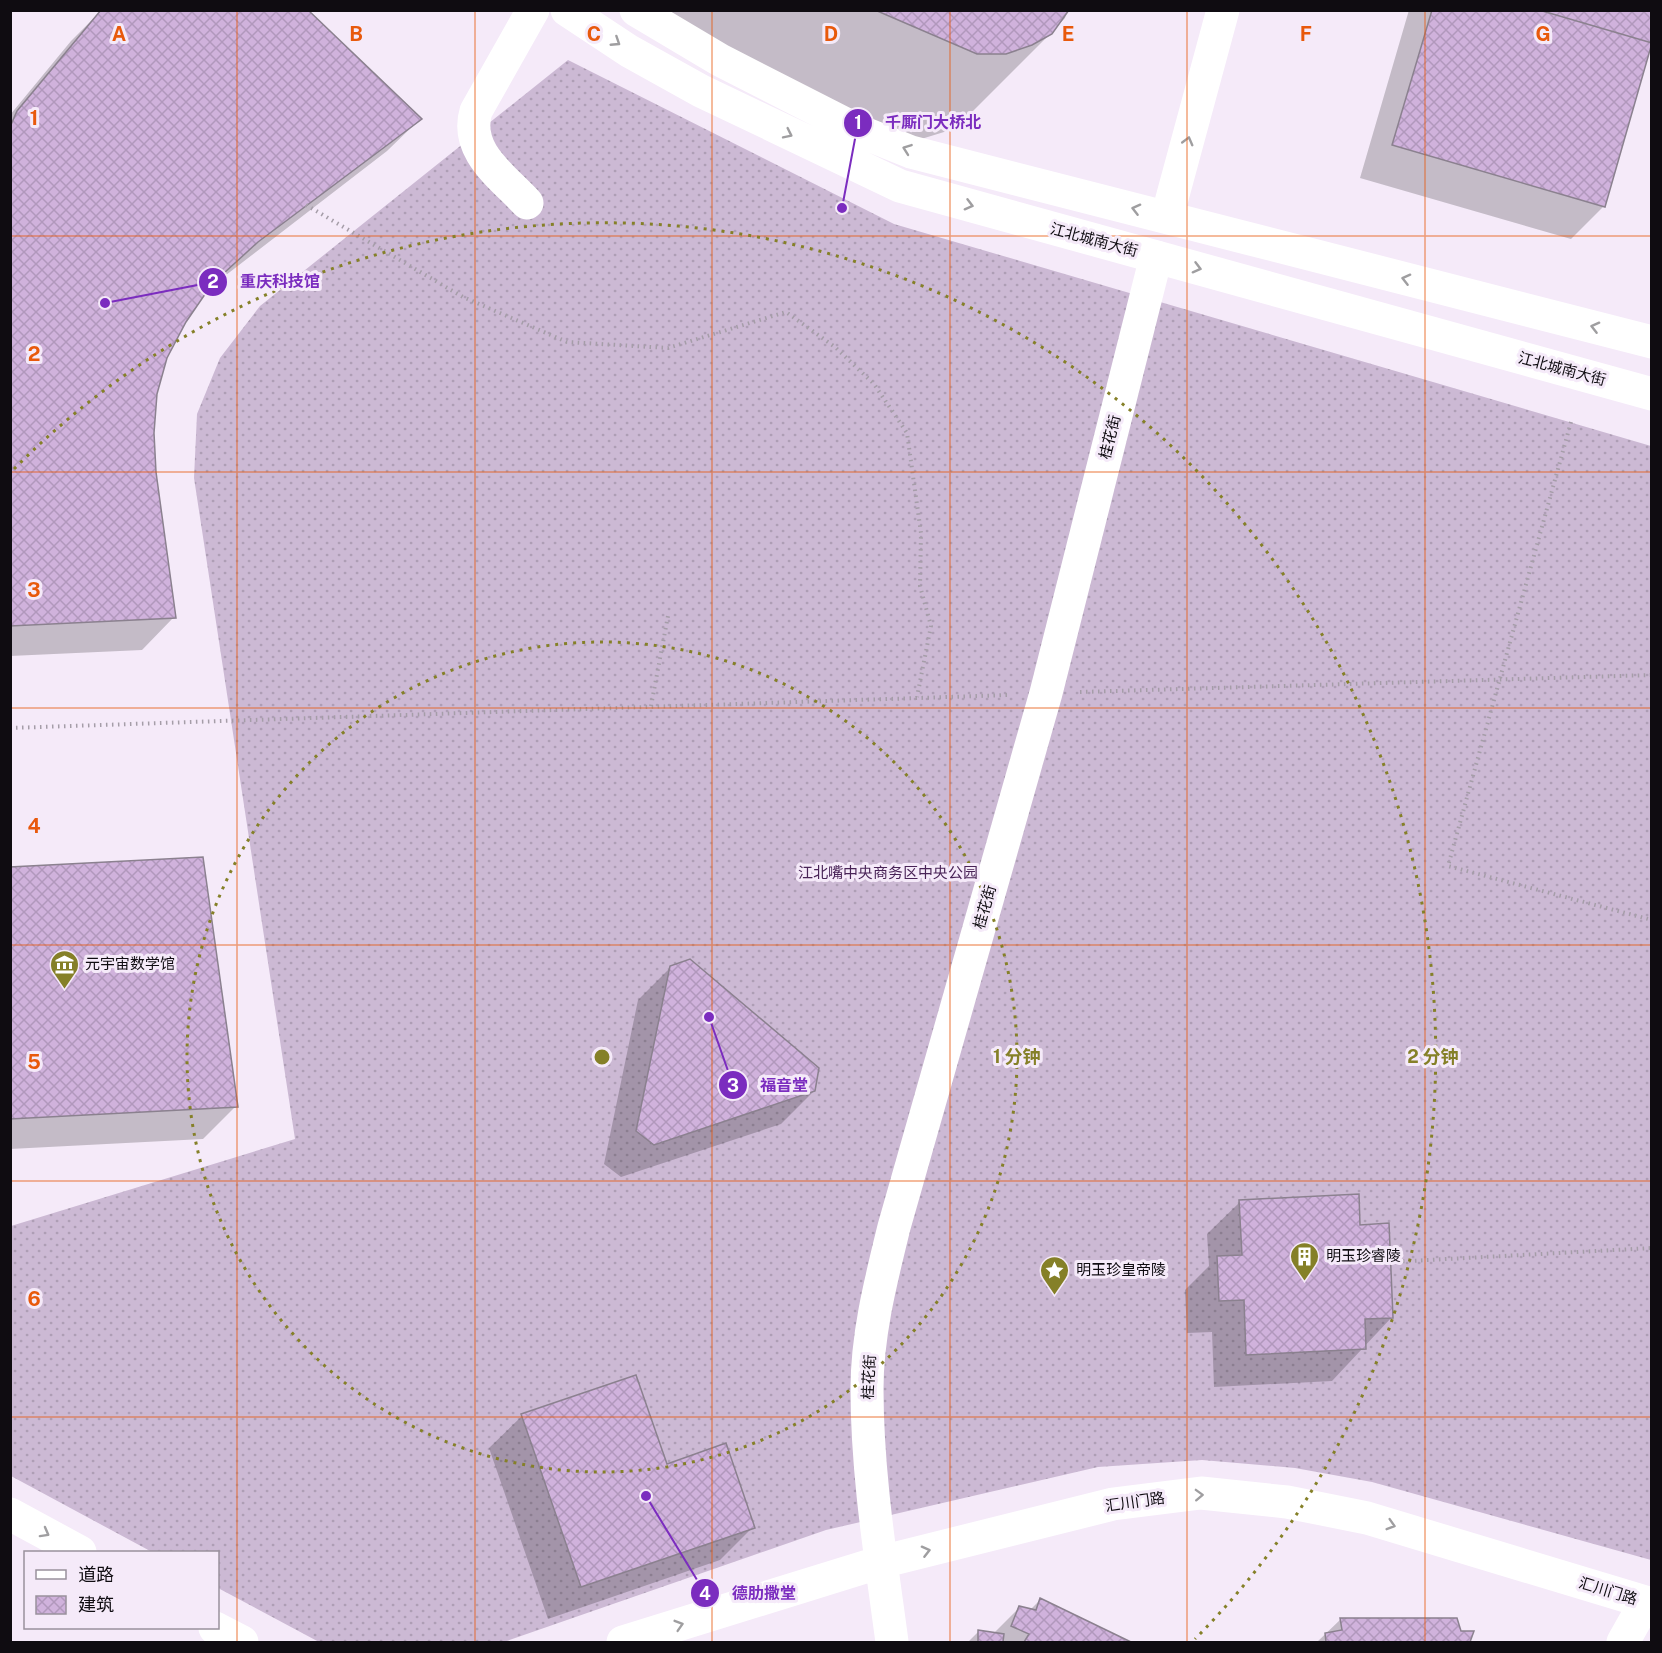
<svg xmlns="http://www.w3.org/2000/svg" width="1662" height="1653" font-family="'Public Sans','Noto Sans SC',sans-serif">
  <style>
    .grass { fill: url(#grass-dots) }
    .shadow { fill: #0003 }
    .building { fill: url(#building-cross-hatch); stroke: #8b818f; stroke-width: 1.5 }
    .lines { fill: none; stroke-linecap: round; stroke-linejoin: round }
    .path { stroke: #a59da8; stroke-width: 4; stroke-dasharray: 1.5 4.5; stroke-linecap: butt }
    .minor { stroke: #fff; stroke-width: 33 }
    .major { stroke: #fff; stroke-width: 33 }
    .oneway { stroke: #9f9ea0 }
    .grid { fill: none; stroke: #e8590c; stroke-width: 1.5; stroke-opacity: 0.55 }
    .ring { fill: none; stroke: #858028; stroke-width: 3; stroke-dasharray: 3 6 }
    .labels { text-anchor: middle; stroke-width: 6; stroke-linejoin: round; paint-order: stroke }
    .street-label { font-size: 15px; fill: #0f0c11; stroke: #f5eaf9 }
    .park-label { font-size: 15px; fill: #492357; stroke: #f5eaf9 }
    .poi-label { font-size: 15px; fill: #0f0c11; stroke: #f5eaf9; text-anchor: start }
    .grid-label { font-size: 20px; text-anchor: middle; font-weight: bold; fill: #e8590c; stroke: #f5eaf9; stroke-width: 6; stroke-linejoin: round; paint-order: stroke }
    .centre { fill: #858028; stroke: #f5eaf9; stroke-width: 3 }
    .ring-label { font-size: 18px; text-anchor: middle; font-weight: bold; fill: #858028; stroke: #f5eaf9; stroke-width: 6; stroke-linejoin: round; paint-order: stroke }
    .leader { fill: none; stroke: #7b2cbf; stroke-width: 2 }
    .callout-dot { fill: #7b2cbf; stroke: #f5eaf9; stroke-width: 2 }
    .mark-label { font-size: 18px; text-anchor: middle; font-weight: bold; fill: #fff }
    .callout-label { font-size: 16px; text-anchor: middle; font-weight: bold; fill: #7b2cbf; stroke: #f5eaf9; stroke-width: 6; stroke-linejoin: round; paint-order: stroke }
  </style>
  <defs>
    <pattern id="grass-dots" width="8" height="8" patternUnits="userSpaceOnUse" patternTransform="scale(1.5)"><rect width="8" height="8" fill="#ccb9d4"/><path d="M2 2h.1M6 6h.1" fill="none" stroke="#ae9eb5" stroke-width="1.8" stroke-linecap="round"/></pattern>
    <pattern id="building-cross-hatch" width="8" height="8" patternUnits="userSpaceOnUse" patternTransform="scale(1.5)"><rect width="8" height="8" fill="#d0b2dc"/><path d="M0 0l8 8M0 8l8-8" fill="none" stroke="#b198bc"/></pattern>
  </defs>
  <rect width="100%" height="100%" fill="#f5eaf9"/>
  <path class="grass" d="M568,60l326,164 757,222v1114l-279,-78 -77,-14 -93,-8 -104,7 -272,63 -322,112h-185l-101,-54v-36h-66l-141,-76v-250l284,-87 -101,-661 3,-64 23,-56 40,-52z"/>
  <path class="shadow" d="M102,10l318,109 -33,32 -183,141 -39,66 -10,36 -2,39 1,39 20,145 -32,33 -132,6v-541l61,-74z
    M631,10h436l-2,8 -14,15 -87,87 -20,12 -26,8z
    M1409,10h243l-48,196 -33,33 -211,-61z
    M10,869l226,237 -33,33 -193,10z
    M671,967l143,124 -33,33 -160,53 -17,-13 34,-164z
    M1240,1202l119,24 33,91 -60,64 -118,6 -2,-55 -25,1 -2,-43 24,-24 -2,-32z
    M522,1416l144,50 87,61 -33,33 -172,59 -59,-171z
    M1040,1600l88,42h-160l10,-10 15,2 27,-27 10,3z
    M1341,1619l119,14h12l-4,9h-151z"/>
  <path class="building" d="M101,10h207l114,109 -164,123 -46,42 -26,38 -19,36 -10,36 -3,39 2,39 20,146 -166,8v-499l7,-16z
    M875,10h194l-17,24 -20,11 -26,9h-29z
    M1432,10h107l113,33 -47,164 -213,-62z
    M1539,10h113v33z
    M203,857l35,250 -228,12v-252z
    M690,959l129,109 -4,23 -161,54 -18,-14 34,-165z
    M1359,1194l1,31 29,-2 4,95 -28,1 1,30 -120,6 -2,-55 -25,1 -2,-45 25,-1 -3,-55z
    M636,1375l31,89 59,-21 29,85 -174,59 -60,-173z
    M1040,1598l91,44h-107l5,-8 -18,-8 8,-20 17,4z
    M1340,1618h117l4,13h13l-4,11h-144l-1,-9 17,-3z
    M978,1630l26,4 -1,8h-25z"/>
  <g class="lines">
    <path class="path" d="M306,205l157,92 104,45 101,6 118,-36 49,35 39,37 33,49 14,100 -1,53 11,40 -14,71
      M1571,422l-123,444 204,54
      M1080,692l572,-17
      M651,706l17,-90
      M10,728l999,-33
      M1391,1262l261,-14"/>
    <path class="minor" d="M527,203c-25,-27 -63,-52 -51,-92l57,-101
      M1167,217l56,-207
      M10,1514l70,38
      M215,1628l27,14
      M623,1642l258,-80 232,-58 88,-11 86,9 80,16 285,86
      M892,1642c-11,-83 -25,-168 -25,-253 0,-55 14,-109 27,-162l152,-534 110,-436
      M1623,1642l22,-39"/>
    <path class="major" d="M567,10l62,41 72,40 199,95 752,208
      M636,10l84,50 139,71 52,21 741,190"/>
  </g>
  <defs><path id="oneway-chevron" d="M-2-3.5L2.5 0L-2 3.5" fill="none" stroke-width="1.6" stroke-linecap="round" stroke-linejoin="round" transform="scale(1.5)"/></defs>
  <g class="oneway">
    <use href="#oneway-chevron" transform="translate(616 42) rotate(33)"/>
    <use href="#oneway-chevron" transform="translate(788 134) rotate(26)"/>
    <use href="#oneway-chevron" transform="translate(1188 141) rotate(-75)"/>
    <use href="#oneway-chevron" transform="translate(907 149) rotate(-160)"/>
    <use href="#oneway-chevron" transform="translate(969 205) rotate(15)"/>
    <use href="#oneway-chevron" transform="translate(1136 209) rotate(-166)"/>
    <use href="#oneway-chevron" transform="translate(1197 268) rotate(15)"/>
    <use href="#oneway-chevron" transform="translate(1406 279) rotate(-166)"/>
    <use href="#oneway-chevron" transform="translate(1595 327) rotate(-166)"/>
    <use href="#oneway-chevron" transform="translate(1199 1495) rotate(-2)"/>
    <use href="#oneway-chevron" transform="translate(1391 1525) rotate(17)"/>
    <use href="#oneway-chevron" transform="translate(45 1533) rotate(29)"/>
    <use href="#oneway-chevron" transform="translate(926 1551) rotate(-14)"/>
    <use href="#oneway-chevron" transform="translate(679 1625) rotate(-17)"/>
  </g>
  <path class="grid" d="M237,10v1632M475,10v1632M712,10v1632M950,10v1632M1187,10v1632M1425,10v1632M10,236h1642M10,472h1642M10,708h1642M10,945h1642M10,1181h1642M10,1417h1642"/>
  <g class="ring">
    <circle cx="602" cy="1057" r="415"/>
    <path d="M14 469A831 831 0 0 1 1195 1639"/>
  </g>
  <defs>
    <symbol id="museum-pin" viewBox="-11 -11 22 30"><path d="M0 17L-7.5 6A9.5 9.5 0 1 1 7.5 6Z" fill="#858028" stroke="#f5eaf9"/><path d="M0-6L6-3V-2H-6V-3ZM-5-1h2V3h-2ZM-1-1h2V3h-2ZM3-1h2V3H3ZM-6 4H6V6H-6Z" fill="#fff"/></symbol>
    <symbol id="building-pin" viewBox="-11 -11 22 30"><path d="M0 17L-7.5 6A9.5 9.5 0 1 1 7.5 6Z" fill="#858028" stroke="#f5eaf9"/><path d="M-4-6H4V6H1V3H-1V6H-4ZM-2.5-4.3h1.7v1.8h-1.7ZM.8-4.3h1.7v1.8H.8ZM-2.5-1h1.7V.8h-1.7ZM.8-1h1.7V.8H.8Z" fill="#fff"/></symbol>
    <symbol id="sight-pin" viewBox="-11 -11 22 30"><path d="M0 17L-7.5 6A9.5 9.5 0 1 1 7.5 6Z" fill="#858028" stroke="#f5eaf9"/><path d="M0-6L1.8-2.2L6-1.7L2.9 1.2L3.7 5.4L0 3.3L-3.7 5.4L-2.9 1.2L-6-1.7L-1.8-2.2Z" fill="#fff"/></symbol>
  </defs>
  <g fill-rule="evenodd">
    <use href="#museum-pin" x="48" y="948" width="33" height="45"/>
    <use href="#building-pin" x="1288" y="1240" width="33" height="45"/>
    <use href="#sight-pin" x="1038" y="1254" width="33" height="45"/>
  </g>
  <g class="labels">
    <g class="street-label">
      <text transform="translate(1094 240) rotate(15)" y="5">江北城南大街</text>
      <text transform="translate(1562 369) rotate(15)" y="5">江北城南大街</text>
      <text transform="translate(1110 437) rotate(-76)" y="5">桂花街</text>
      <text transform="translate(985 907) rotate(-74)" y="5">桂花街</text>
      <text transform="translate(869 1377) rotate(-87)" y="5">桂花街</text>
      <text transform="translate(1135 1502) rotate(-8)" y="5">汇川门路</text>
      <text transform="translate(1608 1591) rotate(17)" y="5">汇川门路</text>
    </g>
    <g class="park-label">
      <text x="888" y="878">江北嘴中央商务区中央公园</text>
    </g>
    <g class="poi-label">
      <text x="85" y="969">元宇宙数学馆</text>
      <text x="1326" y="1261">明玉珍睿陵</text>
      <text x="1076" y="1275">明玉珍皇帝陵</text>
    </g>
  </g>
  <g class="grid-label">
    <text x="119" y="41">A</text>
    <text x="356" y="41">B</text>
    <text x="594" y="41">C</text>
    <text x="831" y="41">D</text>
    <text x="1068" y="41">E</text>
    <text x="1306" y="41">F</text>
    <text x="1543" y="41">G</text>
    <text x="34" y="125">1</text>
    <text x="34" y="361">2</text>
    <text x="34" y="597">3</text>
    <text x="34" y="833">4</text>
    <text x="34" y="1069">5</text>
    <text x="34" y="1306">6</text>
  </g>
  <circle cx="602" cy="1057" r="9" class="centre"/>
  <g class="ring-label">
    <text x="1017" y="1063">1 分钟</text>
    <text x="1433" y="1063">2 分钟</text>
  </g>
  <path class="leader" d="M842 208L858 123M105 303L213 282M709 1017L733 1085M646 1496L705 1593"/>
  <g class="callout-dot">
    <circle cx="842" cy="208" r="6"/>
    <circle cx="105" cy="303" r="6"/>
    <circle cx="709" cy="1017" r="6"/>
    <circle cx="646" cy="1496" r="6"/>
    <circle cx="858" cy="123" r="15"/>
    <circle cx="213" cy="282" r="15"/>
    <circle cx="733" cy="1085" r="15"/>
    <circle cx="705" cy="1593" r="15"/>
  </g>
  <g class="mark-label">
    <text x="858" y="129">1</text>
    <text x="213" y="288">2</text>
    <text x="733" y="1092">3</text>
    <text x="705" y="1600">4</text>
  </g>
  <g class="callout-label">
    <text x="933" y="128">千厮门大桥北</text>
    <text x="280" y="287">重庆科技馆</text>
    <text x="784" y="1091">福音堂</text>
    <text x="764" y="1599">德肋撒堂</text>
  </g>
  <rect width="1662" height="1653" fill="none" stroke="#0f0c11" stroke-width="24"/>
  <rect x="24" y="1551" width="195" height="78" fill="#f5eaf9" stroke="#99919c" stroke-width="1.5"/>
  <rect x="36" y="1570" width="30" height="9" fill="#ffffff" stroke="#99919c" stroke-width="1.5"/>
  <text x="78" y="1581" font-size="18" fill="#0f0c11">道路</text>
  <rect x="36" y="1596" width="30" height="18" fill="url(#building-cross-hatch)" stroke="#99919c" stroke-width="1.5"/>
  <text x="78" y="1611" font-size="18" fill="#0f0c11">建筑</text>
</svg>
